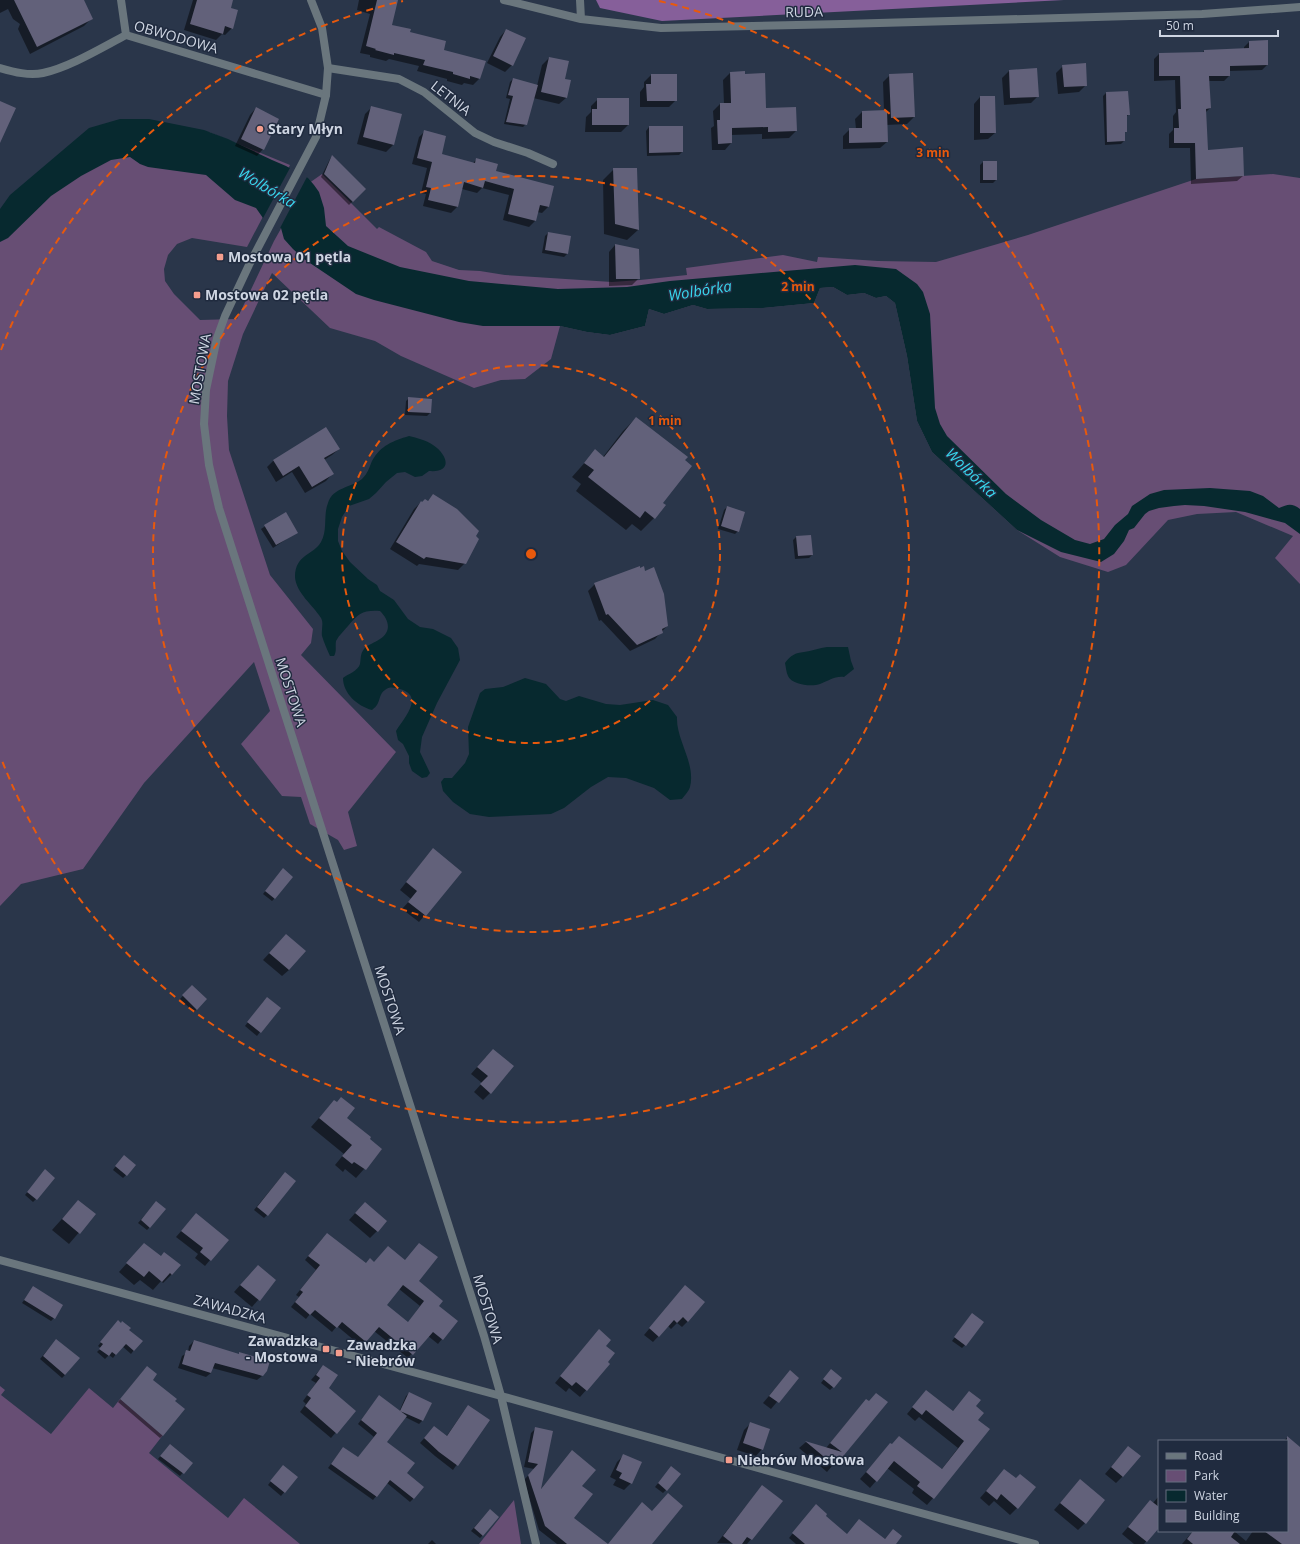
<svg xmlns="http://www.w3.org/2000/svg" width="1300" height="1544" font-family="'Open Sans',sans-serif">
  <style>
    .green { fill: #674e74 }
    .forest { fill: #865f9a }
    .water { fill: #07292f }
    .pier { fill: #2a364a }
    .shadow { fill: #0007; fill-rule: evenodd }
    .building { fill: #62617a; fill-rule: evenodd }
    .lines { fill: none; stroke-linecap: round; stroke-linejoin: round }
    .minor { stroke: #6a767d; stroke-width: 8 }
    .tertiary { stroke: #6a767d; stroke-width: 8 }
    .ring { fill: none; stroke: #e8590c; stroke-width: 2; stroke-dasharray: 7 5 }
    .poi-dot { fill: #f49d8d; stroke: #202b3f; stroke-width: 1.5 }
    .labels { text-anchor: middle; stroke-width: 3; stroke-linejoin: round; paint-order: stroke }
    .street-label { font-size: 14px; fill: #ced5e2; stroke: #202b3f }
    .poi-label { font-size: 14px; font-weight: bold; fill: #ced5e2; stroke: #202b3f; text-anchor: start }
    .water-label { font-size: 15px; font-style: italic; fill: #38d8ef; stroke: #202b3f }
    .centre { fill: #e8590c; stroke: #202b3f; stroke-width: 2 }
    .ring-label { font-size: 12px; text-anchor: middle; font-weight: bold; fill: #e8590c; stroke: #202b3f; stroke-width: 3; stroke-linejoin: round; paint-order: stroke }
  </style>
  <rect width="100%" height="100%" fill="#2a364a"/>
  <path class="green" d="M209,132l81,33 -43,82 -55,-9 -15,6 -9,11 -4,14 1,12 9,13 26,26 37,-1 37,-78 31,-55 17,-12 55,55 2,-2 47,25 6,9 27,9 21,1 25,4 107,7 28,-2 47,-5 -1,-7 97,-13 34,7 1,-5 60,4 58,1 92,-27 168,-56 77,-5 27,4v406l-25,-26 18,-22 -57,-24 -39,2 -29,6 -42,45 -18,7 -48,-15 -43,-27 -85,-78 -15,-31 -10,-65 -12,-53 -9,-7 -10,2 -12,-5 -17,2 -14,-8 -13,1 -6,15 -51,5 -56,1 -14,-4 -29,9 -15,-5 -4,17 -35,9 -23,-3 -27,-6 -9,33 -26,20 -24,1 -27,8 -73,-32 -26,-15 -45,-13 -58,-55 -29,61 -15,47 -1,35 2,34 41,125 43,54 -2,14 -10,12 95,97 -48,60 9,34 -13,4 -6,-10 -28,-16 -9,-27 -19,-1 -41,-52 29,-33 -16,-49 -110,121 -61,86 -62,15 -21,22v-695l97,-76z
    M0,1386l5,4 -4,5 50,39 38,-46 24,20 7,-9 43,36 -14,18 79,65 16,-20 56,46h-300z
    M514,1500l7,44h-42z"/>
  <path class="forest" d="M596,0h468l-402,21 -62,-13z"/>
  <path class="water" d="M120,119h29l55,11 24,9 44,21 14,6 22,12 6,7 5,7 5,16 2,18 22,20 52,21 69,14 89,8 69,-2 43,-6 185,-16 41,4 21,15 6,8 7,22 5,94 5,16 7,12 59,58 35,26 34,20 15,4 14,-5 11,-14 13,-11 4,-8 18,-12 14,-4 46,-2 40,3 13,5 16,12c9,-4 13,-5 21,1v25l-15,-11 -40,-11 -41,-6 -19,-1 -11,1 -15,2 -10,3 -4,3 -11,14 -5,2 -5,11 -10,13 -13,8 -40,-10 -44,-22 -85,-78 -15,-31 -10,-65 -12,-53 -9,-7 -10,2 -12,-5 -17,2 -14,-8 -13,1 -6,15 -51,5 -56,1 -14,-4 -29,9 -15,-5 -4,17 -35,9 -23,-3 -27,-6h-77l-24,-4 -85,-22 -18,-6 -52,-35 -11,-10 -9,-10 -3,-11 -18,-10 -7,-10 -21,-8 -29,-25 -58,-8 -8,-3 -10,-7 -19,3 -30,16 -30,20 -43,42 -8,4v-33l10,-14 79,-67z
    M409,436c8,2 17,4 24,9 15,10 20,28 -4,26l-7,5 -7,1 -10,-5 -8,1 -11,9 -10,11 -7,6 -20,7 -7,11 -4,12v12l4,10 8,11 18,17 9,6 3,6 14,9 14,19 12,8 13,2 18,9 7,10 2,12 -23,43 -15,34 -2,15 10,21 -3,4 -5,1 -10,-7 -3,-8v-7l-6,-12 -5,-4 -2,-9c8,-13 29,-35 4,-42 -5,-1 -10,-3 -15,1 -5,3 -5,9 -7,13 -1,3 -4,5 -6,7 -15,-4 -29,-17 -29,-32 5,-4 15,-7 17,-14 1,-5 0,-10 4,-15 4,-5 11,-6 16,-10 12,-8 9,-19 0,-28 -17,-1 -21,2 -32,15 -4,5 -9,9 -12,15 -1,5 1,10 -2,15h-4c-3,-7 -6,-13 -8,-20 -1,-6 2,-13 -1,-18 -8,-13 -25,-25 -26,-41 0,-23 19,-22 26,-35 7,-12 2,-27 7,-39 5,-16 23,-15 34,-24 6,-6 7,-11 10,-18 9,-16 21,-20 37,-25z
    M827,647h21l3,14 3,8 -10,8c-10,-1 -15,4 -24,7 -8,3 -28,1 -32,-8 -2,-4 -2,-9 -3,-13 6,-8 10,-10 19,-11 7,-1 16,-4 23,-5z
    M525,678l21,6 14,15 6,2 13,-5 27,8 14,1 33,-5 15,5 9,12c-1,23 19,46 13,70 -1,4 -6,9 -8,12l-12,1 -16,-12 -28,-10 -18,-1 -17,10 -27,21 -13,6 -62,3 -19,-3 -17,-12 -10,-11 -2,-9 3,-4h8l13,-15 4,-9 -1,-27 12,-34 5,-4 18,-2z"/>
  <path class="pier" d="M291,166l17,9 -29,55 -17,-10z"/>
  <path class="shadow" d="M0,0h83l9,18 -8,8 -54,28 -12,-25 2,-5 -7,-5 -5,-10 -8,4z
    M193,0h36l3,28 -7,7 -3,-1 -6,6 -32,-10z
    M359,0h38l-6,25 18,8 34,18 37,27 -7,7 -9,-2 -2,2 -15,-4v-2l-30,-8 2,-5 -30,-7 -3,2 -16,-4v-2l-10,-2 10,-39 -13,-4z
    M506,30l6,35 -7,7 -18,-9 13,-26z
    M1249,42h18v23l-5,5 -33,1v5l-5,5h-15l1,27 -5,5 2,38 36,25 -6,5 -46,3 -1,-36h-21v-14l4,-4v-14l3,-4 -1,-32 -21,1v-22l5,-5 43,-1 2,-2 40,-2v-2z
    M549,58l15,22 2,18 -7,6 -26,-6 -7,26 -3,3 -19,-3 6,-25 -4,-1 4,-16 3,-3 24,7 5,-21z
    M1063,66l23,19 -7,7 -21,2 -2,-21z
    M1009,71l29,25 -7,7 -27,2 -2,-27z
    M730,73l14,2 21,34 30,-1 1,23 -7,7 -27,1v-5l-31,1v8l-6,7h-13l-1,-22 3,-2 -1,-15 7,-7h4l-1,-24z
    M912,74l2,43 -7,7 -21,1 1,17 -7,6 -37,1v-13l7,-7h6l-1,-10 7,-7 22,-1 -1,-29 7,-7z
    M651,75l25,25 -7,7h-29v-15l4,-5v-5z
    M1106,93l23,21 -3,3v14l-2,3v7l-3,3 -16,1 -2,-49z
    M980,97l15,36 -7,6 -14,1v-36z
    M598,99l30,26 -7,7h-36l1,-15 5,-5v-6z
    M372,107l21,38 -7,7 -29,-8 8,-30z
    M256,108l7,41 -6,7 -22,-10 15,-31z
    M649,127h33v25l-3,3 -32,1 -1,-25z
    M425,131l15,24 33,8 4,-4 18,13 58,15 -5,20 -6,6 -5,-1 -2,9 -6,6 -26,-7 6,-25 -27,-7 -5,5 -15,-4 -5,18 -6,6 -28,-7 3,-12 -5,-1 6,-25 -15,-4 7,-27z
    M332,156l33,33 -16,16 -28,-28 9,-18z
    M983,162l13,18 -3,3h-13v-18z
    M614,169h22l2,61 -11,10 -23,-6 -1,-54z
    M548,233l22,4 -3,17 -3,3 -22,-4 3,-17z
    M615,245l24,33 -7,7 -23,1v-34z
    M409,398l22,2 -1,13 -3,3 -22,-1 1,-14z
    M636,418l26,85 -8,15 -13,13 -9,-7 -6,6 -50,-39 5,-7 -9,-7 23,-26 8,6 20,-26z
    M339,449l-7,6 -8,5 8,14 -6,7 -21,12 -13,-21 -16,10 -9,-15 7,-7z
    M433,495l32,68 -7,7 -39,-6 -2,2 -27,-17 24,-40 7,-7h6z
    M727,507l11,24 -3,3 -17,-5 6,-19z
    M285,513l12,19 -24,16 -12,-19z
    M810,536l2,19 -3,3 -14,1 -2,-19 3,-3z
    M639,569l28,57 -12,13 -25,12 -29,-31 -2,1 -11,-30 7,-7z
    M427,856l-2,59 -6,7 -17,-13 9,-10 -11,-9z
    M280,873l-5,25 -3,3 -9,-7z
    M286,935l3,35 -7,6 -19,-16z
    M192,986l14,13 -12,13 -14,-13z
    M264,1001l-4,31 -3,4 -12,-10z
    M486,1057l4,36 -7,7 -9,-8 8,-9 -11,-9z
    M334,1101l12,17 35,32 -25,28 -11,-9 -2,3 -8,-7 9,-11 -33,-27z
    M121,1159l5,16 -3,3 -10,-8z
    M42,1174l-6,25 -3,3 -8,-7z
    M282,1176l-15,39 -3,3 -10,-8z
    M78,1201l16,14 -25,29 -17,-14z
    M153,1206l-3,21 -3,3 -9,-7z
    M358,1210l19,21 -7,7 -21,-18z
    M196,1214l14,46 -5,6 -10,-8 3,-4 -22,-17z
    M323,1238l43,26 8,-1 64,43 18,15 -18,23 -10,-8 -20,22 -34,-27 -13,15 -24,-20 -5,6 -22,-18 -4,5 -15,-12 8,-10 -3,-2 20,-25 -11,-10zM399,1289l21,17 -12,17 -23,-18z
    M144,1244l28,30 -9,9 -2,-2 -8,9 -13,-10 -6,5 -15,-13z
    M251,1273l24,7 -23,27 -18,-15z
    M33,1288l21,30 -3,3 -29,-18z
    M680,1292l8,29 -6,6 -5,-4 -6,6 -3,-3 -15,16 -9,-7z
    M969,1318l-4,27 -3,3 -10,-7z
    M115,1325l13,5 6,20 -3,4 -9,-8 -9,12 -4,-3 -4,4 -8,-7 4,-4 -3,-2z
    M593,1337l12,9 2,16 2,2 -29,33 -11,-9 -3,4 -11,-9z
    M56,1340l9,35 -3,3 -22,-19z
    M194,1341l68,35 -5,4 -45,-12 -1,5 -5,4 -28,-9 4,-12 6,-4 1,-6z
    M323,1366l4,23 27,22 -23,27 -31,-26 6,-8 -3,-3 13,-18 -5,-3z
    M144,1370l7,10 23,21 -11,34 -3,3 -42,-36z
    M790,1371l7,7 -26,31 -8,-6z
    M828,1374l5,13 -3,3 -9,-7z
    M926,1391l26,21 17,-20 5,14 3,14 -44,78 -6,7 -15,-12 2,-4 -27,-21 -17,20 -10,-9 30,-35 52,25 16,-21 -39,-31 -4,4 -8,-7z
    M409,1393l21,10 -8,18 -3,3 -14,-7 -20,25 21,32 8,24 -4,4 -23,-19 -14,17 -45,-32 12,-16 18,6 16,-21 -16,-13 18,-24 23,12 7,-16z
    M886,1402l-59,70 -28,-24 7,-6 20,6 34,-41z
    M464,1411l24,9 -35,50 -18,-14 -15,-13 14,-16 12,10z
    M751,1423l11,26 -6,7 -19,-6 7,-20z
    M536,1428l16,4 -13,59 29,-34 13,29 -8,32 29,26h-45l-18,-14 -15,-50 10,-11 -10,-2 7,-34z
    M1287,1438l11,9 2,21v57l-5,19h-113l11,-13h41l12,10 7,-10h34v-90h-4z
    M1128,1447l-5,29 -7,7 -11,-9z
    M167,1448l24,15 -11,13 -22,-17z
    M624,1455l7,28 -7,7 -11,-5 3,-5 -6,-3 7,-15z
    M280,1469l17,8 -16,19 -13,-11z
    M1004,1470l13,38 -7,7 -16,-14 -5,5 -9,-8z
    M668,1471l-2,19 -3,3 -8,-6z
    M762,1486l20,16 -35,42 -30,-1z
    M1074,1487l11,36 -7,7 -24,-20z
    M1159,1496v30l-15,18h-10l-12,-10 22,-26 6,-7 3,2z
    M812,1510l12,6 23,19 37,5 9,-10 2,14h-99l-7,-6z
    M487,1513l-4,22 -3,3 -9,-7z
    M432,1540l4,4h-8z"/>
  <path class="building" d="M14,0h70l9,19 -56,28z
    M197,0h36l-2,8 7,2 -5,19 -8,-3 -2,8 -33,-10z
    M377,0h21l-6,25 19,4 -1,3 36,9 -2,9 42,11 -6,18 -10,-3v3l-17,-5v-2l-30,-7 2,-5 -31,-7v2l-19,-5 1,-1 -10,-3z
    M506,29l20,9 -13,28 -20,-10z
    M1268,40v25l-38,1v10h-21l2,32 -5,1 2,41 35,-3 1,29 -48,3 -1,-36h-21v-15h5l-1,-19h3l-1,-33h-21v-23l45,-1v-2l45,-2v-7z
    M549,57l20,4 -4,18 6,1 -4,18 -26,-6z
    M1086,63l1,23 -23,1 -2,-22z
    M1037,68l2,29 -29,1 -1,-28z
    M745,71v3l20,-1 1,35 30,-1 1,24 -29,1v-5l-36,1v15l-14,1 -1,-24h3v-17h11l-1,-31z
    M913,73l2,44 -24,1 -2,-44z
    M651,74h26v27h-30l-1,-17h5z
    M513,78l25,7 -11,40 -21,-3 7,-26 -5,-1z
    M1128,91l2,24h-3v17h-2v9l-18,1 -1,-50z
    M980,96h15l1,37h-16z
    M597,98h32v27h-37v-16h5z
    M0,101l16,7 -16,35z
    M371,106l31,8 -8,31 -31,-8z
    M256,107l23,12 -15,31 -23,-11z
    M887,110l1,32 -39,1v-15h13v-17z
    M649,126h34v26l-34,1z
    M424,130l22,6 -4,18 33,9 1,-5 22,6 -2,7 58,15 -5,21 -9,-2 -4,16 -28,-7 6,-25 -29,-8 -2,7 -19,-6 -6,25 -30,-7 3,-12 -5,-1 6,-25 -15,-4z
    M332,155l34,34 -13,13 -29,-28z
    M983,161h14v19h-14z
    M613,168h24l2,62 -24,-6z
    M548,232l23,4 -3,18 -23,-4z
    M615,244l24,5 1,30h-24z
    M408,397l24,2 -1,14 -23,-1z
    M636,417l52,40 -3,3 7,6 -29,37 3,2 -11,14 -10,-8 -5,7 -52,-41 6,-7 -10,-7 11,-14 9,8z
    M326,427l14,22 -16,9 10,16 -22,13 -13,-21 -16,10 -10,-16z
    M433,494l24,15 22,22 -3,5 3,3 -13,25 -40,-7 -2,2 -28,-17 25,-41 1,1 3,-3 3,2z
    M727,506l18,6 -6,20 -18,-6z
    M286,512l12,21 -22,12 -12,-20z
    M811,535l2,20 -15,1 -2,-20z
    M640,566v2l4,-2 1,5 9,-4 10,27 4,32 -6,3 1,4 -26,12 -29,-31 -2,1 -12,-32z
    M433,848l29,24 -36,44 -18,-14 9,-11 -11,-9z
    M283,868l10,9 -18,22 -10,-8z
    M286,934l20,17 -17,19 -20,-17z
    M192,985l15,14 -10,11 -15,-15z
    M267,997l14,11 -20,25 -14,-11z
    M493,1049l21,17 -23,28 -11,-10 8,-8 -11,-9z
    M341,1097l14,11 -8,10 24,19 -1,2 12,10 -16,21 -12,-8 -2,2 -10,-8 10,-11 -33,-27 15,-18 3,2z
    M124,1155l12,10 -9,11 -12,-10z
    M45,1169l10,9 -18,22 -10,-8z
    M285,1172l11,9 -28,35 -11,-9z
    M78,1200l18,14 -16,20 -18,-15z
    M156,1201l10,8 -16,19 -9,-8z
    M365,1202l22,19 -9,11 -23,-19z
    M196,1213l33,27 -18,21 -11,-9 3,-4 -22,-17z
    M327,1233l39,30 4,-5 4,4 14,-16 17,14 14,-17 19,14 -19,24 24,20 -4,5 19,15 -15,19 -10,-8 -20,23 -34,-28 -13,15 -24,-20 -5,6 -22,-18 -5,5 -15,-13 8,-10 -3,-2 20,-25 -12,-9zM403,1285l21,16 -16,21 -21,-17z
    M144,1243l17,13 3,-4 17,13 -9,10 -2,-2 -8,9 -13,-11 -5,6 -18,-14z
    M258,1265l18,15 -16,21 -20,-16z
    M685,1285l20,17 -17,20 -5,-5 -6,6 -3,-3 -15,17 -10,-9z
    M33,1286l30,19 -8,14 -31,-19z
    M972,1313l12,9 -18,24 -12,-9z
    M118,1320l3,3 1,-2 9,7 -2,2 14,11 -9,10 -8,-7 -10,11 -4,-3 -3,4 -10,-7 4,-5 -3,-2z
    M599,1329l12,11 -5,6 9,7 -7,9 2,2 -23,27 -11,-9 -4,4 -12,-10z
    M56,1339l24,19 -15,17 -22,-19z
    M194,1340l45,14v-2l31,9 -3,10 -4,5 -48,-13 -4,10 -29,-9 4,-14 4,1z
    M323,1365l15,10 -9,13 27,23 -19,23 -32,-28 6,-8 -4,-3 13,-17 -4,-3z
    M147,1366l10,8 -4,6 24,19 -2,2 10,8 -22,27 -43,-37z
    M831,1369l11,9 -8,10 -11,-9z
    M790,1370l9,8 -20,25 -10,-7z
    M926,1390l27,21 16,-20 12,9 -5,6 8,7 -6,7 12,9 -56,70 -17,-13 3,-4 -26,-21 -17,21 -11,-10 24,-29 2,1 7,-8 43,33 22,-28 -38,-31 -4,5 -10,-8z
    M409,1392l23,11 -9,18 -23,-10z
    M876,1393l12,9 -53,64 -30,-25 37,11 -12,-9 36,-44 3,2z
    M379,1395l28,21 -20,26 28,21 -8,10 17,14 -10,12 -24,-19 -13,17 -46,-33 12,-17 15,10 19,-24 -16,-13z
    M468,1405l22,15 -32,46 -19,-14 -15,-14 10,-12 13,10z
    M750,1422l20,7 -7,21 -20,-7z
    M535,1427l18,4 -12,58 31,-39 24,20 -14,16 11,8 -19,24 34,26 34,-42 10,9 16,-18 15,13 -31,38h-85l-22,-18 -17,-51 10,-11 -10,-2z
    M1287,1436l13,11v97h-18l-18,-13h23z
    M170,1444l23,19 -9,11 -24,-18z
    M1128,1446l13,10 -18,21 -12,-10z
    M623,1454l19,8 -10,22 -13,-6 3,-5 -6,-3z
    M283,1465l15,12 -13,16 -15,-12z
    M671,1466l10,8 -14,17 -9,-8z
    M1004,1469l12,9 4,-4 16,13 -18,22 -17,-15 -4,6 -11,-9z
    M1080,1479l25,21 -19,24 -26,-21z
    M762,1485l21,16 -31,39 -5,-3 -5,7h-9l-10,-8z
    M1150,1500l9,7v21l-12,14 -19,-15z
    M816,1504l11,10 -1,2 21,18 12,-15 26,20 8,-10 9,7 -6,8h-91l-13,-11z
    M490,1509l9,8 -16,19 -9,-8z
    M1193,1531h42l-4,6 9,7h-47l-6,-5z"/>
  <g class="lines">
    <path class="minor" d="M121,0l5,35
      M504,0l77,19 80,9 182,-4 359,-10 98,-7
      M580,0l1,19
      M0,68c14,4 29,8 43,5 27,-6 58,-25 83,-38l200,60
      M328,68l71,11 25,13 51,41 19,9 34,11 25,11
      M501,1396l350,98 184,50"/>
    <path class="tertiary" d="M311,0l11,28 6,40 -2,27 -10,42 -67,128 -24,51 -8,22 -11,52 -2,34 5,41 10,43 265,828 17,60 35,148
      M0,1260l501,136"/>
  </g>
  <g class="ring">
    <circle cx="531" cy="554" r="189"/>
    <circle cx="531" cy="554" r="378"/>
    <path d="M1 350A568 568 0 0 1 403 1M659 1A568 568 0 1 1 1 758"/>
  </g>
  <g class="poi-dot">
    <circle cx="260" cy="129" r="4"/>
    <rect x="216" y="253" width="8" height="8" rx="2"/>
    <rect x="193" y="291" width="8" height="8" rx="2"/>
    <rect x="322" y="1345" width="8" height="8" rx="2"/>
    <rect x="335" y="1349" width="8" height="8" rx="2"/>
    <rect x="725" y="1456" width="8" height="8" rx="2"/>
  </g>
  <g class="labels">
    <g class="street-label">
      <text transform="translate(804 12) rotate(-1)" y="5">RUDA</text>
      <text transform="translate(176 37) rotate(16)" y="5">OBWODOWA</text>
      <text transform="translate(451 98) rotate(38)" y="5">LETNIA</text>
      <text transform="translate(200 369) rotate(-80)" y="5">MOSTOWA</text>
      <text transform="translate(291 692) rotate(72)" y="5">MOSTOWA</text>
      <text transform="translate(390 1000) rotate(72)" y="5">MOSTOWA</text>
      <text transform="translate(230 1309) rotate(15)" y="5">ZAWADZKA</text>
      <text transform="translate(488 1309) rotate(73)" y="5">MOSTOWA</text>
    </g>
    <g class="poi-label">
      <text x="268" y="134">Stary Młyn</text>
      <text x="228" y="262">Mostowa 01 pętla</text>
      <text x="205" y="300">Mostowa 02 pętla</text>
      <text x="318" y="1346" text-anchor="end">Zawadzka<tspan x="318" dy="16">- Mostowa</tspan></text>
      <text x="347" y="1350">Zawadzka<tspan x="347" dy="16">- Niebrów</tspan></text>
      <text x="737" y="1465">Niebrów Mostowa</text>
    </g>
    <g class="water-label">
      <text transform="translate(267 188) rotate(31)" y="5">Wolbórka</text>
      <text transform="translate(700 291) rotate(-9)" y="5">Wolbórka</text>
      <text transform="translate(971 473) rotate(44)" y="5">Wolbórka</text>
    </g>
  </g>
  <circle cx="531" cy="554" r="6" class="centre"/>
  <g class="ring-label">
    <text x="933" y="157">3 min</text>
    <text x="798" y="291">2 min</text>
    <text x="665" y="425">1 min</text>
  </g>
  <rect x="1158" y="1440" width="130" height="92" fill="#202b3f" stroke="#666f80"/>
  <rect x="1166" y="1453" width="20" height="6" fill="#6a767d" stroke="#666f80"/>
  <text x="1194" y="1460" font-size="12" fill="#ced5e2">Road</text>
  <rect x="1166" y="1470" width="20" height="12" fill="#674e74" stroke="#666f80"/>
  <text x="1194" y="1480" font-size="12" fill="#ced5e2">Park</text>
  <rect x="1166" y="1490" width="20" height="12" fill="#07292f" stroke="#666f80"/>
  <text x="1194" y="1500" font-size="12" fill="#ced5e2">Water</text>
  <rect x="1166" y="1510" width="20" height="12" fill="#62617a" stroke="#666f80"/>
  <text x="1194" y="1520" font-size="12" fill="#ced5e2">Building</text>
  <path d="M1160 30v6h118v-6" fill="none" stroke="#ced5e2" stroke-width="2"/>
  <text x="1166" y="30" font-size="12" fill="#ced5e2" stroke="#202b3f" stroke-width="3" paint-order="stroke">50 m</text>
</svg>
